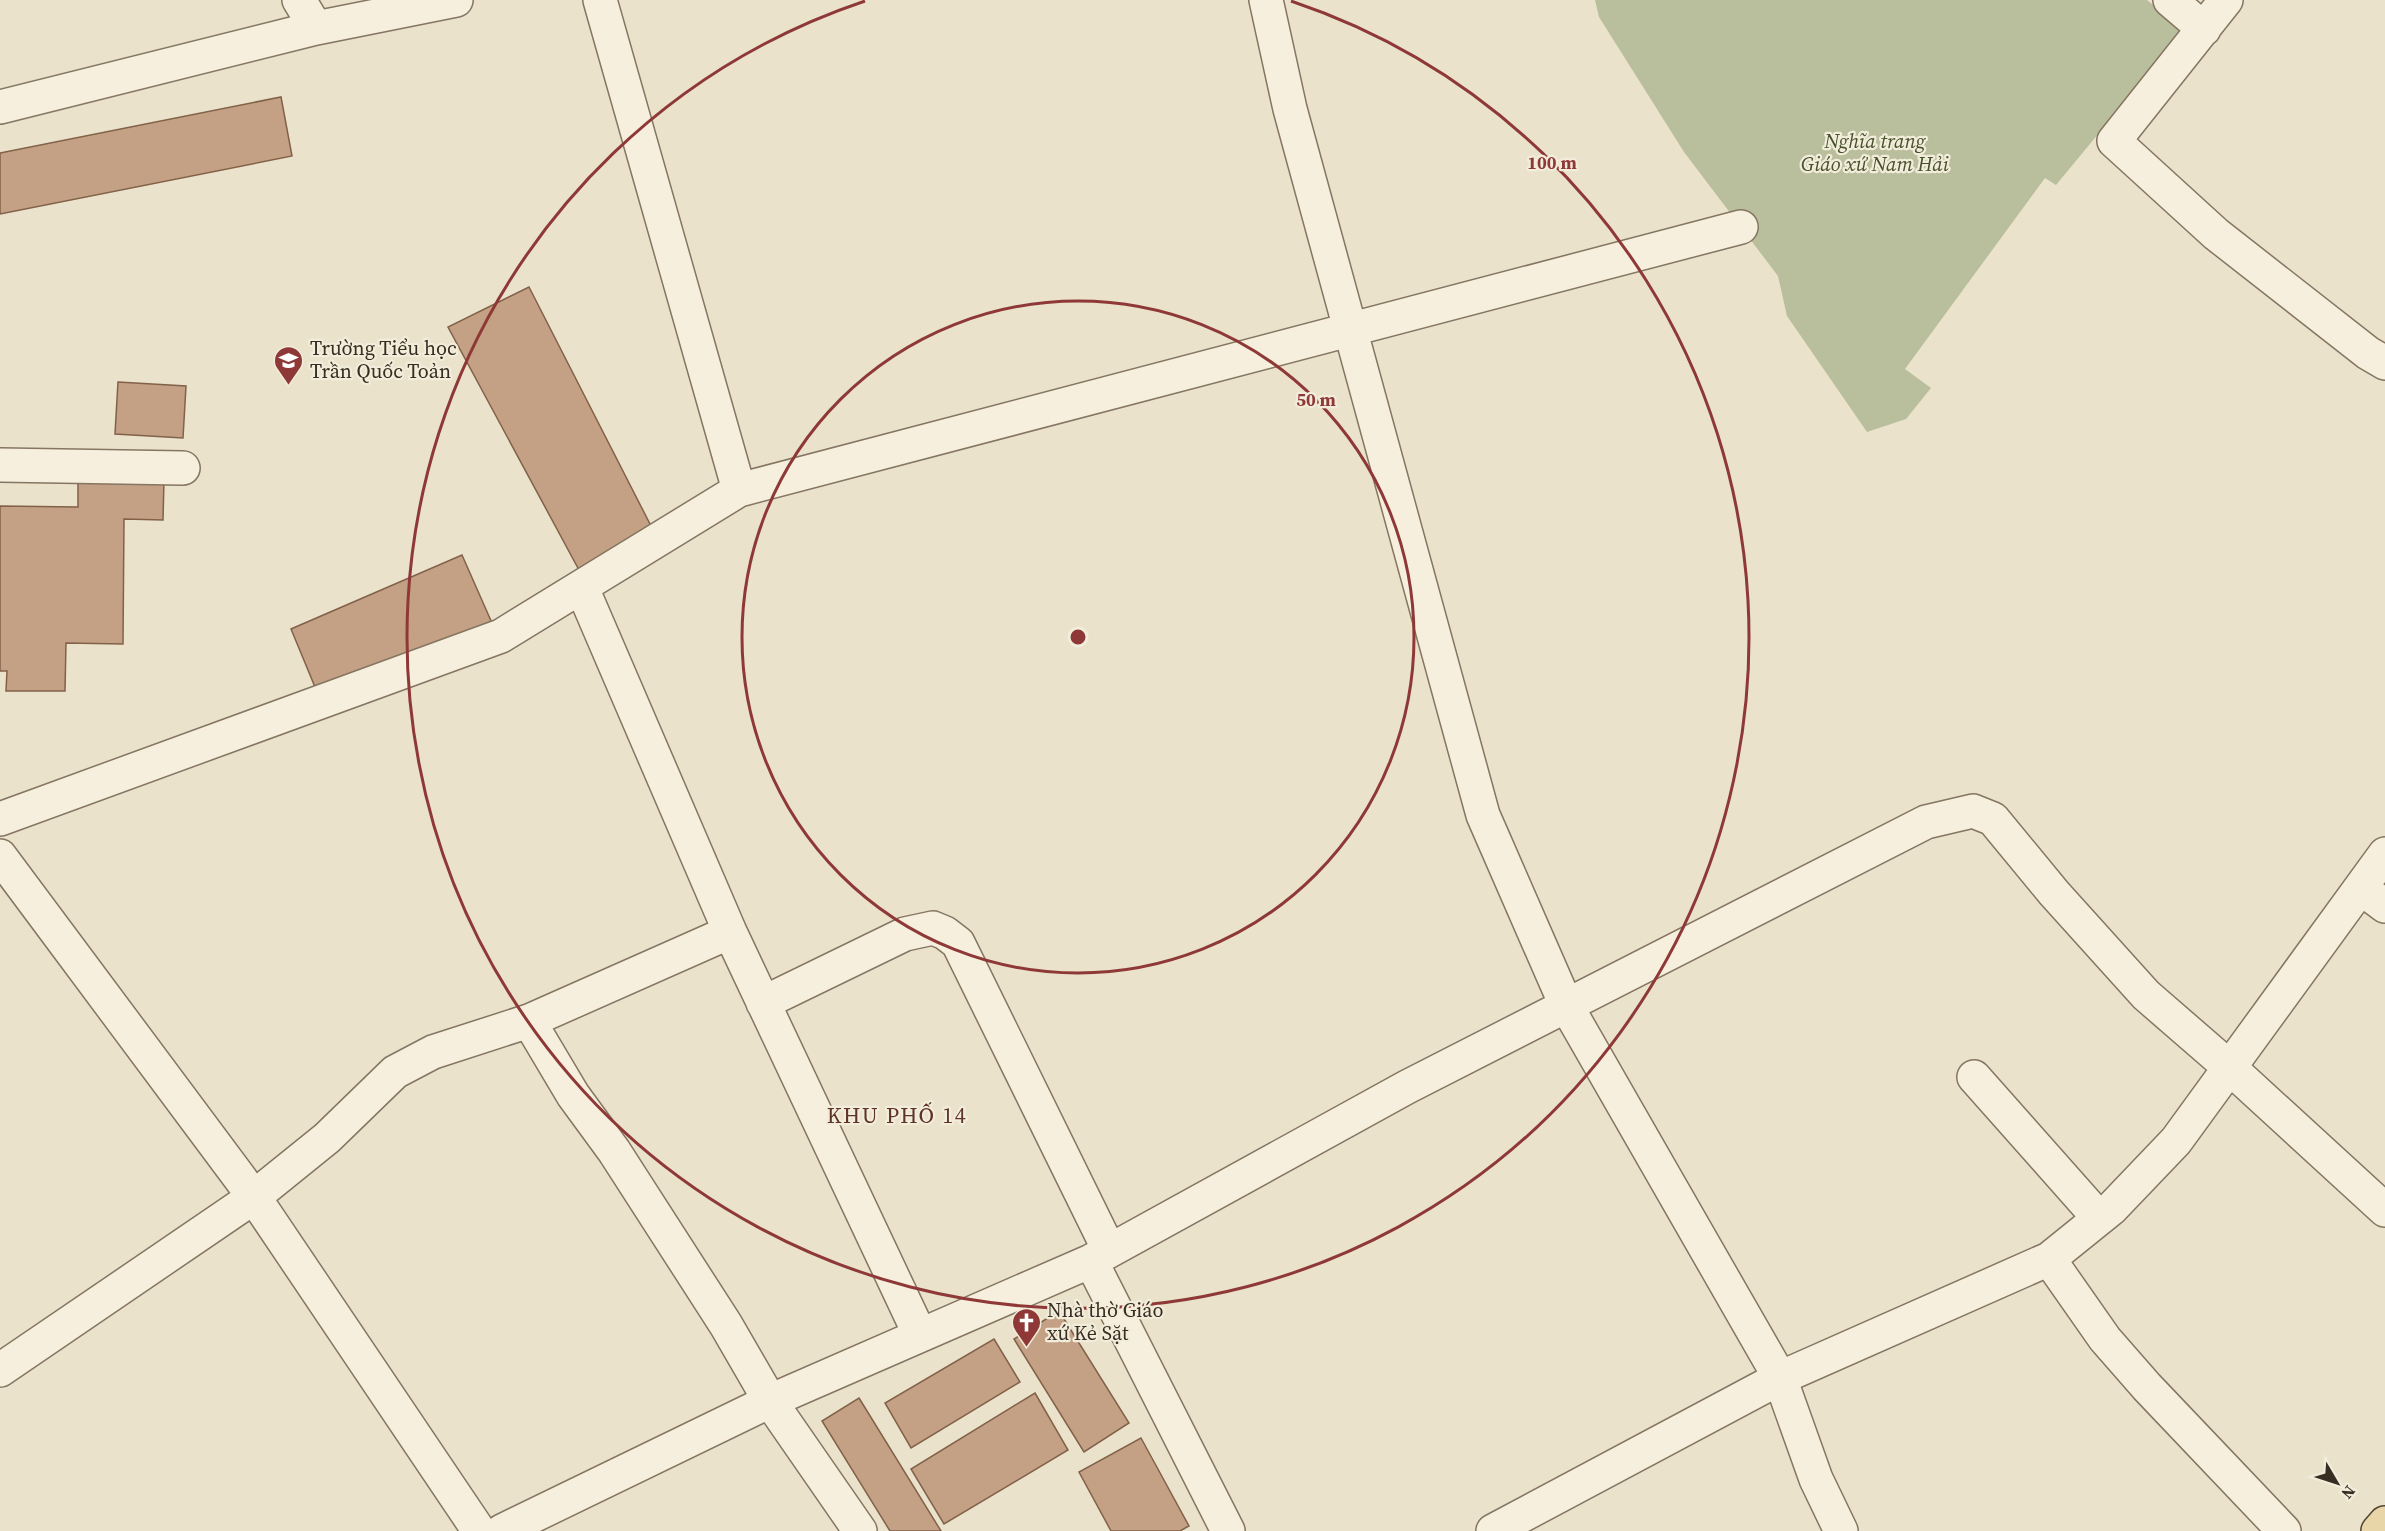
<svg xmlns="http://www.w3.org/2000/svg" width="2385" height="1531" font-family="'Source Serif 4',serif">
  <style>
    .cemetery { fill: #b9be9d }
    .building { fill: #c4a185; stroke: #826149; stroke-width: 1.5 }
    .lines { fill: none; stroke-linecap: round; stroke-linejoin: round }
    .minor-casing { stroke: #857561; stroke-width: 36 }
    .major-casing { stroke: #544434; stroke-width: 36 }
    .minor { stroke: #f6efdd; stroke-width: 33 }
    .major { stroke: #e8d6a8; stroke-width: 33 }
    .ring { fill: none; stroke: #8e3937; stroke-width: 3 }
    .labels { text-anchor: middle; stroke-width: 4.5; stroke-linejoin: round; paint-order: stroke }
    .park-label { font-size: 20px; font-style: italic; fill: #47522b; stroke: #f2ecda }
    .poi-label { font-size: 20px; fill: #382d22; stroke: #f2ecda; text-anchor: start }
    .quarter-label { font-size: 22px; letter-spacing: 1.5px; fill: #5f3427; stroke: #f2ecda }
    .centre { fill: #8e3937; stroke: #f2ecda; stroke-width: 3 }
    .ring-label { font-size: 18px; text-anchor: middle; font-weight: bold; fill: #8e3937; stroke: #f2ecda; stroke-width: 4.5; stroke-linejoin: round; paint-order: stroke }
  </style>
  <rect width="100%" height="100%" fill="#eae2cb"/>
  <path class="cemetery" d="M1595,0h552l37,30 -128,155 -11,-7 -140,191 26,19 -25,31 -39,13 -80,-116 -9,-40 -94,-124 -85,-135z"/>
  <path class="building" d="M281,97l11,59 -292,58v-61z
    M529,287l122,239 -72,44 -131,-243z
    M118,382l68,4 -3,52 -68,-4z
    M78,480h86l-1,40 -39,-1 -1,125 -57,-1 -1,48h-59l1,-20h-7v-165l78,1z
    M462,555l30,68 -177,64 -24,-58z
    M1059,1311l70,112 -45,29 -70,-113z
    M994,1339l26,43 -109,66 -26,-45z
    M1035,1393l33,57 -124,74 -33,-55z
    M859,1398l82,133h-51l-68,-110z
    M1141,1438l48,88 -9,5h-69l-32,-59z"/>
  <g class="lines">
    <defs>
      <path id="minor" d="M299,0l17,28
        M600,0l139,490
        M1266,0l24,109 193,706 83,190 214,373 36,101 25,52
        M2170,0l34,29
        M2226,0l-112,141 102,93 152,119 17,10
        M0,107l316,-79 140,-28
        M0,465l183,3
        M582,588l148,344 190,403
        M0,819l501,-183 238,-146 1002,-263
        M0,856l254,341 225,334
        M2361,888l24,18
        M763,1003l142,-69 28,-6 12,5 13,10 151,307
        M529,1021l44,74 41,56 112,174 44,76 90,130
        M1974,1077l125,141
        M2049,1259l56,80 42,48 137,144
        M1091,1261l137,270
        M0,1370l254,-173 73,-59 68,-66 38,-20 96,-31 201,-89
        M502,1531l268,-130 321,-140 316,-174 519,-265 47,-11 20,8 61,74 92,102 83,72 156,143
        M1493,1531l287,-153 269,-119 62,-50 65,-68 209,-287"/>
      <path id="major" d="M2378,1531l7,-8"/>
    </defs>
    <use href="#minor" class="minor-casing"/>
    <use href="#major" class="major-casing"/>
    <use href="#minor" class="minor"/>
    <use href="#major" class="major"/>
  </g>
  <g class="ring">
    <circle cx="1078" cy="637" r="336"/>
    <path d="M1291 1A671 671 0 1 1 865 1"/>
  </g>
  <defs>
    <symbol id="school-pin" viewBox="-11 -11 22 30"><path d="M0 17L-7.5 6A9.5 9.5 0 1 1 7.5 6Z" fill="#8e3937" stroke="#f2ecda"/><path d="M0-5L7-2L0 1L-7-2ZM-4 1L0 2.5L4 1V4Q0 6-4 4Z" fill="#fff"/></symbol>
    <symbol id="church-pin" viewBox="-11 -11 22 30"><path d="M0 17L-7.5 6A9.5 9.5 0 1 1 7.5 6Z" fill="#8e3937" stroke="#f2ecda"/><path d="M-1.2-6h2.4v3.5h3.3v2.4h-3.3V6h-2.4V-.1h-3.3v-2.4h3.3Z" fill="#fff"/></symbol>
  </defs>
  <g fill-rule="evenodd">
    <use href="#school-pin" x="272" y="344" width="33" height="45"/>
    <use href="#church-pin" x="1010" y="1306" width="33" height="45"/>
  </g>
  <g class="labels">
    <g class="park-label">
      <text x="1875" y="148">Nghĩa trang<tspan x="1875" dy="23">Giáo xứ Nam Hải</tspan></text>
    </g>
    <g class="poi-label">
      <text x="310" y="355">Trường Tiểu học<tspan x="310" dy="23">Trần Quốc Toản</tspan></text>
      <text x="1047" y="1317">Nhà thờ Giáo<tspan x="1047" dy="23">xứ Kẻ Sặt</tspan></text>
    </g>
    <g class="quarter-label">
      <text x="897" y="1123">KHU PHỐ 14</text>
    </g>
  </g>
  <circle cx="1078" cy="637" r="9" class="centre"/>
  <g class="ring-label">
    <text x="1552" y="169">100 m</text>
    <text x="1316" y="406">50 m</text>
  </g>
  <g transform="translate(2337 1483) rotate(129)" stroke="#f2ecda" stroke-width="4.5" paint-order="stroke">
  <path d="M0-4.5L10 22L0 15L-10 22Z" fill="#382d22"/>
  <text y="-9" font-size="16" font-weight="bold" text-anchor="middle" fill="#382d22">N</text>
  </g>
</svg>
